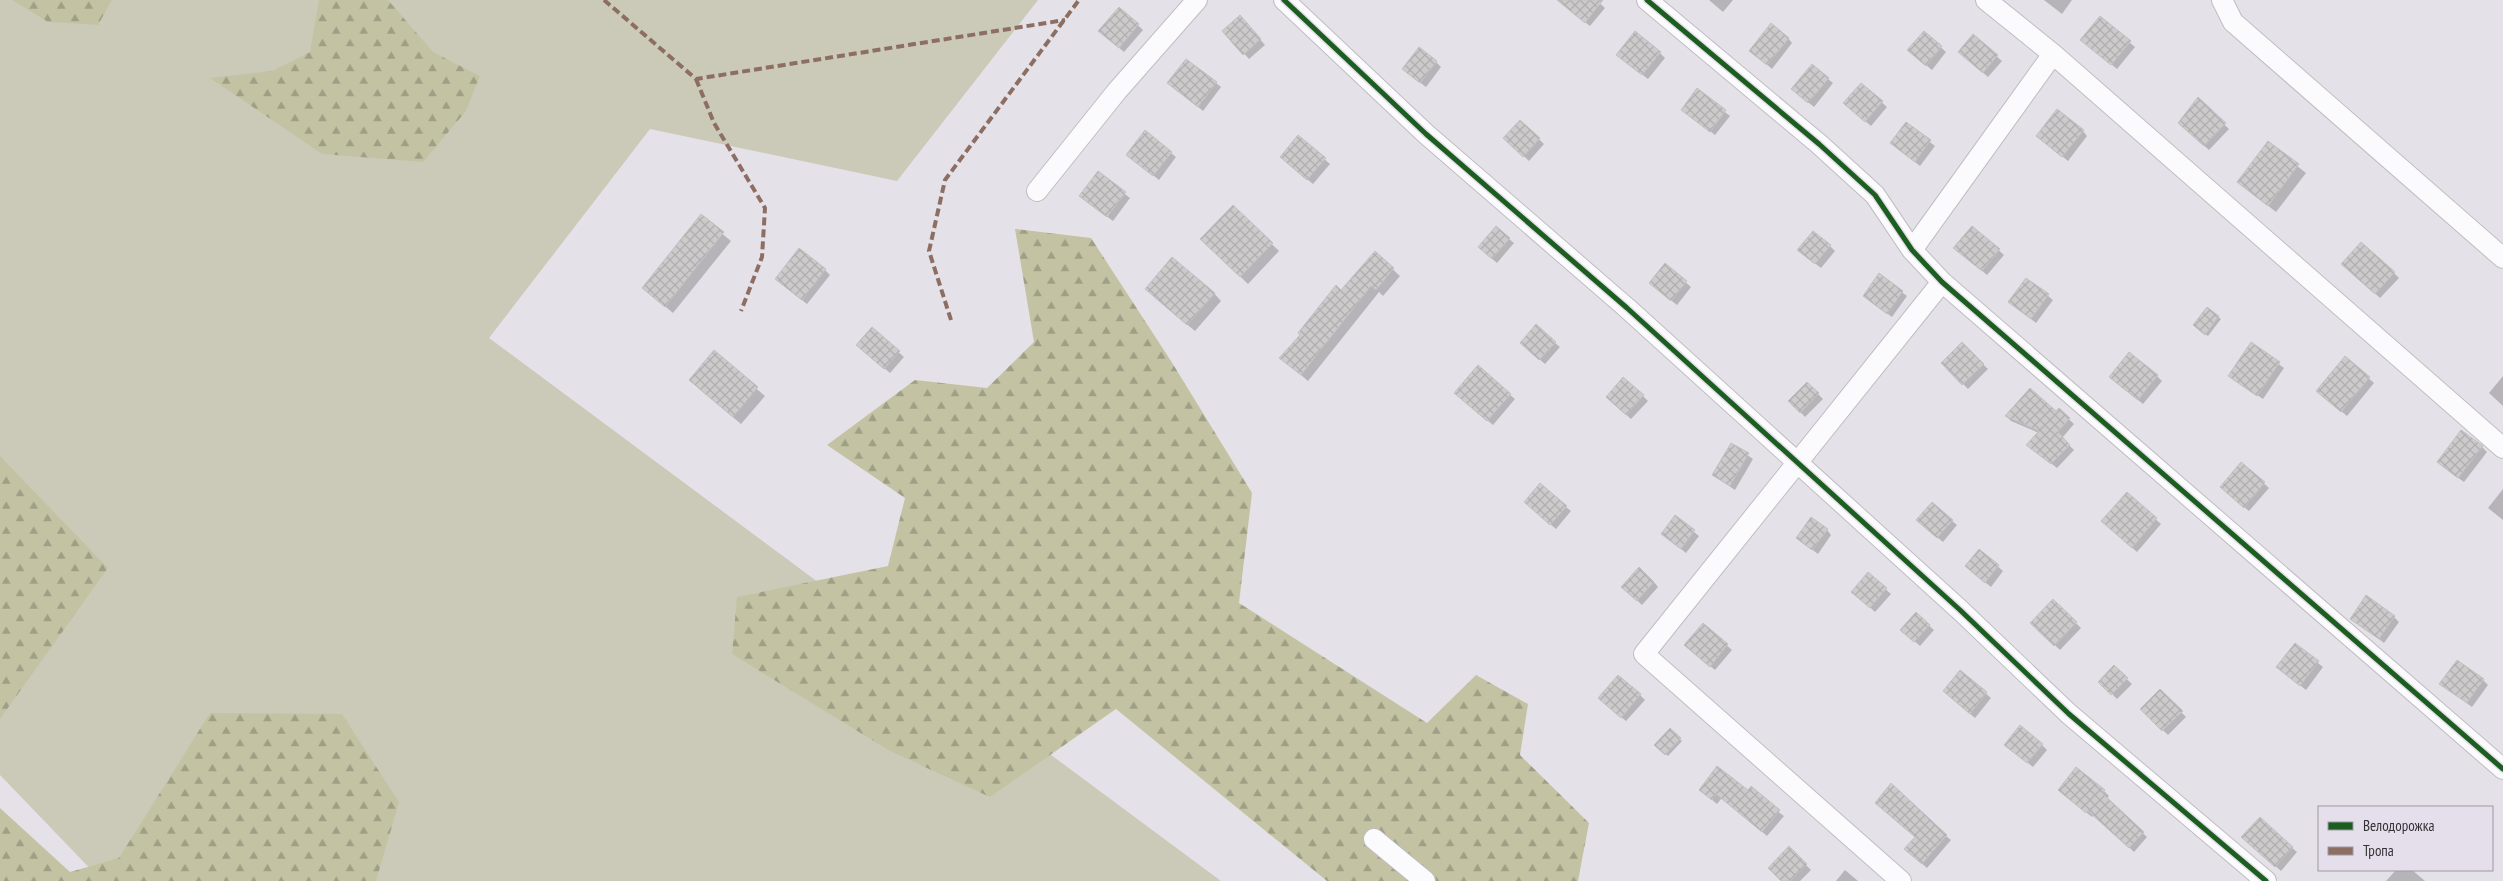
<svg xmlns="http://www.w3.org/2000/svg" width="2503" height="881" font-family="'PT Sans Narrow',sans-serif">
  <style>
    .green { fill: #cbcab8 }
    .forest { fill: url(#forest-firs) }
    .shadow { fill: #0003 }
    .building { fill: url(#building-cross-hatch); stroke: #c3c0c1 }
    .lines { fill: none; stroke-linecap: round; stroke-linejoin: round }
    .minor-casing { stroke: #c0bdc2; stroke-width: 22 }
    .minor { stroke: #fbfafc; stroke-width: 20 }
    .quiet { stroke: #8d6e63; stroke-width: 4; stroke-dasharray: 8 4; stroke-linecap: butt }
    .cycleway-casing { stroke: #e5deeb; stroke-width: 8 }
    .cycleway { stroke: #1b5e20; stroke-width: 5 }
  </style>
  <defs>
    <pattern id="forest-firs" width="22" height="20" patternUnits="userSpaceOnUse" patternTransform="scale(1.25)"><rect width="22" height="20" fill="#c3c3a4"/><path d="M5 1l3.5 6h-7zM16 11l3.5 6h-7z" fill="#9f9f86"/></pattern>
    <pattern id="building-cross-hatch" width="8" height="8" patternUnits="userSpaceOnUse" patternTransform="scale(1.25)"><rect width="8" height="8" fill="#cdcacb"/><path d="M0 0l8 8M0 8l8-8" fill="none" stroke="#b1aeaf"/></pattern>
  </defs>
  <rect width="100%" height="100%" fill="#e5e1e8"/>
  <path class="green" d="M0,0h1038l-141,181 -247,-52 -161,209 732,543h-1119l-102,-106z"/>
  <path class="forest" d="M12,0h100l-14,25 -50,-3z
    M319,0h69l45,52 47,24 -14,35 -43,51 -101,-8 -112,-76 62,-7 38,-19z
    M1015,229l76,9 80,123 81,132 -13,110 188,120 49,-48 52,29 -8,51 69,68 -11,58h-251l-211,-172 -126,88 -100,-46 -158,-97 5,-57 151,-31 17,-68 -78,-53 88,-65 72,8 47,-46z
    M0,456l108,112 -108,151z
    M210,713l132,1 57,88 -23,79h-376v-73l70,64 49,-14z"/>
  <path class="shadow" d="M1567,0h29l9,8 -15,18 -22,-17z
    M1709,0h24l-10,12z
    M2044,0h28l-10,14z
    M1119,8l24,22 -19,22 -20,-17z
    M2100,18l35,29 -18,22 -30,-25z
    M1245,22l20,23 -16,14 -25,-28z
    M1924,32l22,20 -14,18 -18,-15z
    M1973,36l29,25 -14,16 -23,-20z
    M1788,38l4,5 -20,26 -16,-14z
    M1660,53l5,5 -17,21 -25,-19z
    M1436,62l5,5 -15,20 -17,-13z
    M1828,79l5,4 -19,24 -16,-13z
    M1169,83h47l5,4 -18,24z
    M1861,84l26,23 -16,19 -21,-18z
    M1697,90l33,26 -15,19 -27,-21z
    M2198,99l31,30 -20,21 -25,-22z
    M1520,121l24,23 -15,17 -19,-18z
    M1906,124l29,22 -15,20 -23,-18z
    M2083,131l4,5 -19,25 -31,-25z
    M1299,137l31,27 -17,20 -27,-22z
    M2268,143l38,30 -30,39 -38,-30z
    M1171,153l5,4 -17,23 -26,-21z
    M1098,173l32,25 -17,23 -27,-20z
    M1233,206l46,45 -31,33 -47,-45z
    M701,216l30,25 -58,72 -30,-25z
    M1972,227l32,28 -17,20 -27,-23z
    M1509,239l5,4 -17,20 -13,-11z
    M1830,246l5,5 -14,17 -17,-13z
    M1375,253l25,23 -17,20 -4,-4 -71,89 -27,-23z
    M1665,265l26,22 -14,18 -22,-17z
    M2348,269l46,4 5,5 -19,20z
    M825,270l5,5 -23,29 -26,-20z
    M1879,275l28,21 -15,21 -28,-21z
    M2027,279l26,21 -17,23 -21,-17z
    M1214,293l7,8 -26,30 -41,-34z
    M2207,309l14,10 -13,17 -12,-9z
    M872,329l32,28 -14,16 -27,-23z
    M1555,343l5,4 -15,17 -19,-16z
    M1962,344l26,25 -20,20 -25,-26z
    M2251,344l33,24 -21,31 -28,-19z
    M714,352l51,44 -24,28 -43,-36z
    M2345,358l29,25 -27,33 -24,-20z
    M2157,376l5,5 -19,23 -28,-22z
    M2503,376v30l-14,-13z
    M1807,383l16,16 -18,18 -15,-16z
    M1510,395l5,4 -22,26 -32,-27z
    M1643,396l5,5 -17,18 -19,-17z
    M2059,410l15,14 -12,14 12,12 -17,18 -29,-23 11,-12 -28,-12 -5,-5 50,-3z
    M1731,444l22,15 -18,31 -22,-15z
    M2482,447l5,5 -23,30 -21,-15z
    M2242,464l27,24 -20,23 -23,-19z
    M2503,489v31l-15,-12z
    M2127,494l34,30 -24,28 -29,-26z
    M1530,507h36l5,4 -15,18z
    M1675,517l24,19 -13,17 -24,-19z
    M1952,521l5,4 -14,17 -21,-17z
    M1827,530l4,5 -13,19 -16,-12z
    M1979,550l24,21 -12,16 -20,-16z
    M1868,574l23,20 -16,18 -17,-16z
    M1654,582l4,5 -16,18 -14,-13z
    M2053,601l28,27 -21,22 -28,-27z
    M1916,614l18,16 -14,16 -18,-16z
    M2394,617l5,5 -15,21 -32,-24z
    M1703,624l29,26 -17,20 -25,-20z
    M2295,645l28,22 -17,23 -23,-18z
    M2114,667l18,17 -15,15 -17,-17z
    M1960,671l31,27 -16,20 -26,-22z
    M2483,680l5,5 -16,22 -31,-23z
    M2160,690l26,27 -18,18 -27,-26z
    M1640,695l5,5 -19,21 -22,-18z
    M1670,730l12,11 -14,15 -12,-11z
    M2042,745l5,5 -14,17 -23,-18z
    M1748,791l36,25 -17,20 -45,-38 -5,6 -12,-10z
    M2104,791l5,5 -3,3 41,38 -13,15 -40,-38 -2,3 -27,-22z
    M2260,819l37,33 -16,19 -33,-29z
    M1946,836l5,4 -24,28 -16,-14 5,-17z
    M1789,848l22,22 -11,11h-18z
    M1845,870l13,11h-22z
    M2396,870h16l13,11h-39z"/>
  <path class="building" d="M1557,0h46l-18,23z
    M1119,7l20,17 -20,24 -21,-17z
    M1240,15l21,24 -18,16 -21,-24z
    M2100,16l31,25 -20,24 -31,-25z
    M1771,23l18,15 -22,27 -18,-14z
    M1635,31l26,21 -19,23 -26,-20z
    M1924,31l18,15 -16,20 -19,-16z
    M1973,34l25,21 -15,18 -25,-21z
    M1419,47l18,14 -17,22 -18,-14z
    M1186,59l31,23 -19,25 -31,-24z
    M1812,64l17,14 -21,25 -17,-14z
    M1861,83l22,18 -18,21 -22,-19z
    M1697,88l29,22 -16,22 -29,-22z
    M2198,97l28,26 -22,23 -26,-23z
    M2057,109l27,21 -22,27 -26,-21z
    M1520,120l20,18 -17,19 -20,-19z
    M1906,122l25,18 -16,22 -25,-19z
    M1145,130l27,22 -19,24 -27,-21z
    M1298,135l28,23 -19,22 -27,-23z
    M2268,141l31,23 -31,42 -31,-24z
    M1098,171l28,21 -19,25 -28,-21z
    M1233,205l40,38 -33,34 -40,-38z
    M701,214l23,18 -59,75 -23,-19z
    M1496,226l14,12 -18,21 -14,-12z
    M1972,226l28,23 -18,22 -29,-23z
    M1813,231l18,14 -16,19 -18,-14z
    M2361,242l34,30 -20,22 -34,-30z
    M799,248l27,21 -24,31 -27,-21z
    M1375,251l19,17 -18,22 -5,-4 -70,89 -22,-17 21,-23 -2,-2 38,-48 5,5z
    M1172,257l43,36 -28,32 -42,-36z
    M1665,263l22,18 -16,20 -22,-18z
    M1879,273l24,18 -16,23 -24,-18z
    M2026,278l23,16 -18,25 -23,-17z
    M2207,307l12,9 -14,19 -12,-10z
    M1536,324l20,18 -17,18 -19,-17z
    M872,327l28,24 -16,18 -28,-24z
    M1962,342l22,22 -22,21 -21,-22z
    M2251,342l29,20 -23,34 -29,-20z
    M714,350l44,37 -25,30 -44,-37z
    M2129,352l29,23 -20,25 -29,-23z
    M2345,356l25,21 -29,35 -25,-21z
    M1478,365l33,29 -24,27 -33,-28z
    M1623,377l21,18 -18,20 -20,-18z
    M1807,382l12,11 -19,20 -12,-12z
    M2030,388l26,23 3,-3 11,10 -12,14 12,13 -19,19 -25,-19 13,-14 -34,-15z
    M2461,430l22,16 -25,32 -21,-16z
    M1731,443l18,10 -19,33 -18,-11z
    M2241,462l24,20 -21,26 -24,-21z
    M1540,483l27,23 -17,19 -26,-23z
    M2127,492l30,26 -25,30 -31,-27z
    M1932,502l21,18 -16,18 -21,-18z
    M1675,515l20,15 -14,19 -20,-15z
    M1811,517l17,12 -16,21 -16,-12z
    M1979,549l20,16 -14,18 -20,-17z
    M1639,567l15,15 -17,19 -16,-14z
    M1868,572l19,16 -17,20 -19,-16z
    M2366,595l29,21 -16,23 -29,-20z
    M2053,599l24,23 -23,24 -24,-23z
    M1916,612l14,13 -16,17 -14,-12z
    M1703,623l25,21 -18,23 -26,-22z
    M2295,643l24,18 -19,25 -24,-19z
    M2457,660l27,19 -17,24 -28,-19z
    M2114,665l14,13 -17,17 -13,-13z
    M1960,670l27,22 -17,22 -27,-23z
    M1618,675l23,19 -20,24 -23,-20z
    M2160,689l23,22 -21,20 -22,-22z
    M2020,725l23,19 -16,19 -23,-18z
    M1670,728l11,10 -16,17 -11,-10z
    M1717,766l31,24 3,-4 29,24 -18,22 -46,-38 -4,6 -13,-10z
    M2076,767l29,23 -3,3 42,39 -15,16 -41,-37 -2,2 -28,-23z
    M1891,783l56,52 -25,29 -18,-15 11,-12 -40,-34z
    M2260,817l33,30 -18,20 -34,-30z
    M1789,846l18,18 -17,17h-9l-13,-13z"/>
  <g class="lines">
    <defs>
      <path id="minor" d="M1284,0l142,134 201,174 333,302 109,104 197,167
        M1647,0l172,144 56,51 37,55 30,32 561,487
        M1986,0l67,54 450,394
        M2222,0l11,22 270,236
        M1037,191l80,-100 80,-91
        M1912,250l141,-196
        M1374,839l51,42
        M1901,881l-257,-227 298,-372"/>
    </defs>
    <use href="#minor" class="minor-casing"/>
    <use href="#minor" class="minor"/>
    <path class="quiet" d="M604,0l92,79 369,-59
      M696,79l18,44 51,85 -3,49 -21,54
      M951,320l-22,-69 16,-71 134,-180"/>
    <defs>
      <path id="cycleway" d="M1284,0l142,134 201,174 333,302 109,104 197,167
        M1647,0l172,144 56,51 37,55 30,32 561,487"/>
    </defs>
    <use href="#cycleway" class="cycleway-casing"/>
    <use href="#cycleway" class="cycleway"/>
  </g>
  <rect x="2318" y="806" width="175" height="65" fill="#e5deeb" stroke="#9e99a3"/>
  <rect x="2328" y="822" width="25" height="8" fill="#1b5e20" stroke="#9e99a3"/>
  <text x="2363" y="831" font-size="15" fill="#343136">Велодорожка</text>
  <rect x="2328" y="847" width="25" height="8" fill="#8d6e63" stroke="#9e99a3"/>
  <text x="2363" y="856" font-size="15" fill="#343136">Тропа</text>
</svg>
